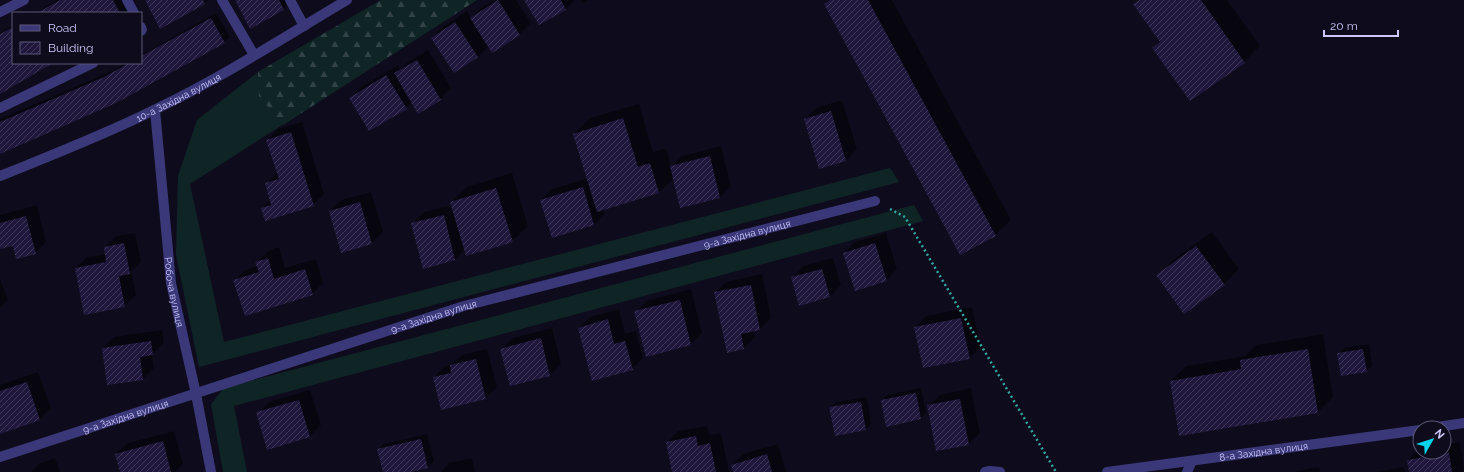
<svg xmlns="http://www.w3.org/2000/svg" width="1464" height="472" font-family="Raleway,sans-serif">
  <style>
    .grass { fill: #0f2525 }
    .forest { fill: url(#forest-firs) }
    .shadow { fill: #0007 }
    .building { fill: url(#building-hatch) }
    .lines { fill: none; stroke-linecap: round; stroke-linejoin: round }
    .path { stroke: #30a9a2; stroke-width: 2.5; stroke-dasharray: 2 3; stroke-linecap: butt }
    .minor { stroke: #3a3879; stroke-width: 10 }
    .labels { text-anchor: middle; stroke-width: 3.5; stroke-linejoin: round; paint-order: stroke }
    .street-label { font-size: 10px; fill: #cec8fd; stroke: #0e0c1c }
  </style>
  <defs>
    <pattern id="forest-firs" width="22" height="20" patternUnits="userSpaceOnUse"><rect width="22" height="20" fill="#0f2525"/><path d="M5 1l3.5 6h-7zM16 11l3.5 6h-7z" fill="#314346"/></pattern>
    <pattern id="building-hatch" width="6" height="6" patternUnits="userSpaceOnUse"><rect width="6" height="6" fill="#20183c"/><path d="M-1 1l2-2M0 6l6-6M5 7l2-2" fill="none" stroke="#3f3859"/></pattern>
  </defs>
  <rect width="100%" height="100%" fill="#0e0c1c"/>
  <path class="grass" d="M381,0h96l-287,184 34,158 666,-174 9,14 -700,185 -23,-112 2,-79 19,-56 61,-48z
    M914,205l9,16 -689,185 13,66h-24l-12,-68 13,-16z"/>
  <path class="forest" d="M381,0h96l-194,125 -24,-29 -1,-24z"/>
  <path class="shadow" d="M57,0h64l8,13h-94z
    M146,0h62l-3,3z
    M236,0h51l2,3 -6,6z
    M494,0h22l15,23 -11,11 -28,18 -3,-6 -11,11 -46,-19 11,-11 24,-16 4,7 11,-11z
    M525,0h50l-9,9 -27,15z
    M580,0h9l-6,4z
    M829,0h63l119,220 -16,15 -170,-231z
    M1139,0h88l33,46 -16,16 -54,38 -36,-52 6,-7 -25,-37z
    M216,13l14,24 -6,5 -224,110v-33l110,-47 16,-9h15v-8z
    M13,25v38h38l-51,29v-59z
    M428,50l23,38 -11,11 -28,3 -6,6 -56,-10 11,-11 37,-22 2,4 7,-6z
    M842,100l15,49 -11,11 -41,-41 11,-11z
    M639,104l14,48 13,-4 5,18 11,-10 39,-10 10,40 -11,11 -39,10 -7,-29 -15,14 -55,17 1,4 -11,12 -53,-25 11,-11 36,-11 -14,-44 16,-16z
    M302,122l22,72 -11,11 -51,3 9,-8 -5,-16 12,-12 -11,-32 11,-11z
    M512,173l16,53 -16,15 -47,8 -10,11 -42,-37 11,-11 28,-7 -1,-3 16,-15z
    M371,192l12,40 -11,11 -31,9 -11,-41 11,-11z
    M37,205l9,37 -11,11 -21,-8 -14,3v-33z
    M1212,232l27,37 -15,15 -66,-8 15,-16z
    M135,233l6,29 -10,9 5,24 -12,11 -48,-38 11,-11 19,-3 -1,-7 11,-11z
    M886,233l11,36 -11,11 -42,-26 11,-12z
    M279,247l6,21 31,-9 7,24 -11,11 -78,-13 11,-11 13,-4 -1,-4 11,-11z
    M833,258l8,27 -11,11 -38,-18 11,-12z
    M762,274l9,44 -11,11 -7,2 2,6 -11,11 -29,-55 11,-11z
    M0,279l8,21 -8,8z
    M691,289l11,44 -11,11 -44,12 -11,-44 11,-11z
    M972,307l9,40 -11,11 -55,-30 11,-12z
    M619,309l6,25 11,-3 7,27 -11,11 -53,-41 11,-11z
    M552,328l9,36 -11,11 -48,-26 11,-11z
    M162,330l2,13 -12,11 2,14 -11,11 -40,-31 11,-11z
    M1323,334l10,63 -15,15 -147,-31 15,-15 59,-10 11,-11z
    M1369,344l3,22 -6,5 -27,-18 5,-5z
    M487,349l10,38 -12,11 -51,-21 11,-11 7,-2 10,-9z
    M38,372l13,36 -11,11 -40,14v-48z
    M921,388l5,25 -5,5 -39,-18 5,-5z
    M971,388l9,45 -11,11 -41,-38 12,-11z
    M310,390l11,35 -11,11 -52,-23 11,-11z
    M867,397l4,27 -5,5 -31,5 -5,-27 6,-5z
    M707,426l2,9 12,-2 8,39h-56l-6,-29 11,-12z
    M174,431l9,33 -8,8h-54l-5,-18 12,-11z
    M427,434l7,27 -6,6 -21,5h-23l-6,-22 6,-6z
    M1460,442l4,26 -1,4h-53l-2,-12 11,-11 1,3h24v-7z
    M778,444l8,28h-52l-2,-7 11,-11z
    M55,458l5,14h-29l8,-8z
    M472,458l3,14h-34l8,-9z
    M1319,467l1,5h-28z
    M1404,467l1,5h-31z"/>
  <path class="building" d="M60,0h53l7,13h-83z
    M145,0h58l2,4 -45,25z
    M235,0h44l5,10 -34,19z
    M498,0l22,35 -28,18 -22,-35z
    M524,0h37l5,10 -27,15z
    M830,0h38l128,236 -36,19 -136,-251z
    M1139,0h62l44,63 -55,38 -38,-53 8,-6 -27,-38z
    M211,18l14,25 -109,60 -116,51v-32l104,-45 25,-14h12v-7z
    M455,22l23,35 -24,16 -23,-35z
    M13,27v36h40l-53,31v-60z
    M417,60l24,40 -23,14 -24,-41z
    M386,75l21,34 -38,22 -20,-33z
    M831,111l15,50 -27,8 -15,-50z
    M623,118l15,49 12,-4 9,30 -62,19 -24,-78z
    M291,132l23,74 -49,15 -4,-13 10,-3 -6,-22 14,-4 -13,-39z
    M710,156l10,42 -40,10 -10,-42z
    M583,187l11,38 -42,13 -12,-38z
    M496,188l17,54 -47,14 -16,-54z
    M360,202l12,42 -31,9 -12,-42z
    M444,215l11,45 -32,9 -12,-46z
    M26,216l10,38 -20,5 -3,-13 -13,3v-26z
    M124,243l6,31 -11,2 6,31 -41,8 -9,-47 31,-6 -2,-15z
    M875,243l12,38 -32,10 -12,-38z
    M1196,246l29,39 -41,29 -28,-39z
    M268,258l6,21 31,-10 8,26 -68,21 -12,-36 26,-8 -4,-10z
    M822,269l8,28 -31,9 -8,-29z
    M751,285l9,45 -19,4 3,15 -17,4 -13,-61z
    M680,300l11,45 -45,12 -12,-46z
    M961,318l9,41 -47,9 -9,-41z
    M608,319l6,25 11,-3 8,29 -41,11 -14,-53z
    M541,338l9,38 -40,10 -10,-37z
    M151,341l2,14 -13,2 3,23 -36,5 -5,-37z
    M1308,349l10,64 -139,23 -9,-55 71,-12 -1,-9z
    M1363,349l4,23 -26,4 -4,-23z
    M476,359l10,40 -45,11 -8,-33 18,-4 -1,-8z
    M27,382l13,38 -40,14v-43z
    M916,393l5,26 -35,8 -5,-27z
    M960,399l9,46 -33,6 -9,-46z
    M299,400l11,37 -43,13 -11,-38z
    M861,402l5,28 -31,6 -6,-29z
    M696,436l2,10 12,-3 6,29h-44l-6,-30z
    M421,439l7,29 -17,4h-28l-6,-23z
    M163,441l8,31h-51l-5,-18z
    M1449,453l3,19h-43l-2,-12z
    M767,454l5,18h-39l-2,-7z"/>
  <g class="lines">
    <path class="path" d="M890,209l15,8 151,255"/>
    <g class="minor">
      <path d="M127,0l7,13"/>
      <path d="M222,0l32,55"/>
      <path d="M290,0l14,26"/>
      <path d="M0,12l24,-12"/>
      <path d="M141,27l1,3 -1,1"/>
      <path d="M0,108l93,-45"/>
      <path id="s1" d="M155,110l16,173 25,111 15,78"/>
      <path id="s2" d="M0,176c52,-21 104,-41 154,-66 67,-32 129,-72 193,-110"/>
      <path d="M1431,428l33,-5"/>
      <path id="s3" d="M0,457l464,-151 411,-105"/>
      <path d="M985,472l5,-1 10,1"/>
      <path id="s4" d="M1107,472l313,-42"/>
      <path d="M1187,472l5,-11"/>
    </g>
  </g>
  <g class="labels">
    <g class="street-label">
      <text dy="4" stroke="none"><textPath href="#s2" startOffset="195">10-а Західна вулиця</textPath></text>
      <text dy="4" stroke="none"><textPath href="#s3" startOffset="780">9-а Західна вулиця</textPath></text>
      <text dy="4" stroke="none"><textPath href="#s1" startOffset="183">Робоча вулиця</textPath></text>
      <text dy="4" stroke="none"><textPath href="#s3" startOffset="456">9-а Західна вулиця</textPath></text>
      <text dy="4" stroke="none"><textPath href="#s3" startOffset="132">9-а Західна вулиця</textPath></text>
      <text dy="4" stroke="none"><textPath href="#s4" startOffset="158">8-а Західна вулиця</textPath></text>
    </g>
  </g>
  <rect x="12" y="12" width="130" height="52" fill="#0e0c1c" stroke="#5b5776"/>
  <rect x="20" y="25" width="20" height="6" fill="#3a3879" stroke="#5b5776"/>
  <text x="48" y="32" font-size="12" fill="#cec8fd">Road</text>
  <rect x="20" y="42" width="20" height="12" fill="url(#building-hatch)" stroke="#5b5776"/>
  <text x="48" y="52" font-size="12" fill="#cec8fd">Building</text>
  <g transform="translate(1432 440) rotate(51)"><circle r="19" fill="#0e0c1c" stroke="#5b5776"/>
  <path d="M0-3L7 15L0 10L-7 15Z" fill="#07d4ea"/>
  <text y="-6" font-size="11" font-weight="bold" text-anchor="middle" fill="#cec8fd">N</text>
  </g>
  <path d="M1324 30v6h74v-6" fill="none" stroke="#cec8fd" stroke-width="2"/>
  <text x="1330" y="30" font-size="12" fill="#cec8fd" stroke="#0e0c1c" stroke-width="3" paint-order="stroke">20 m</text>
</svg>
